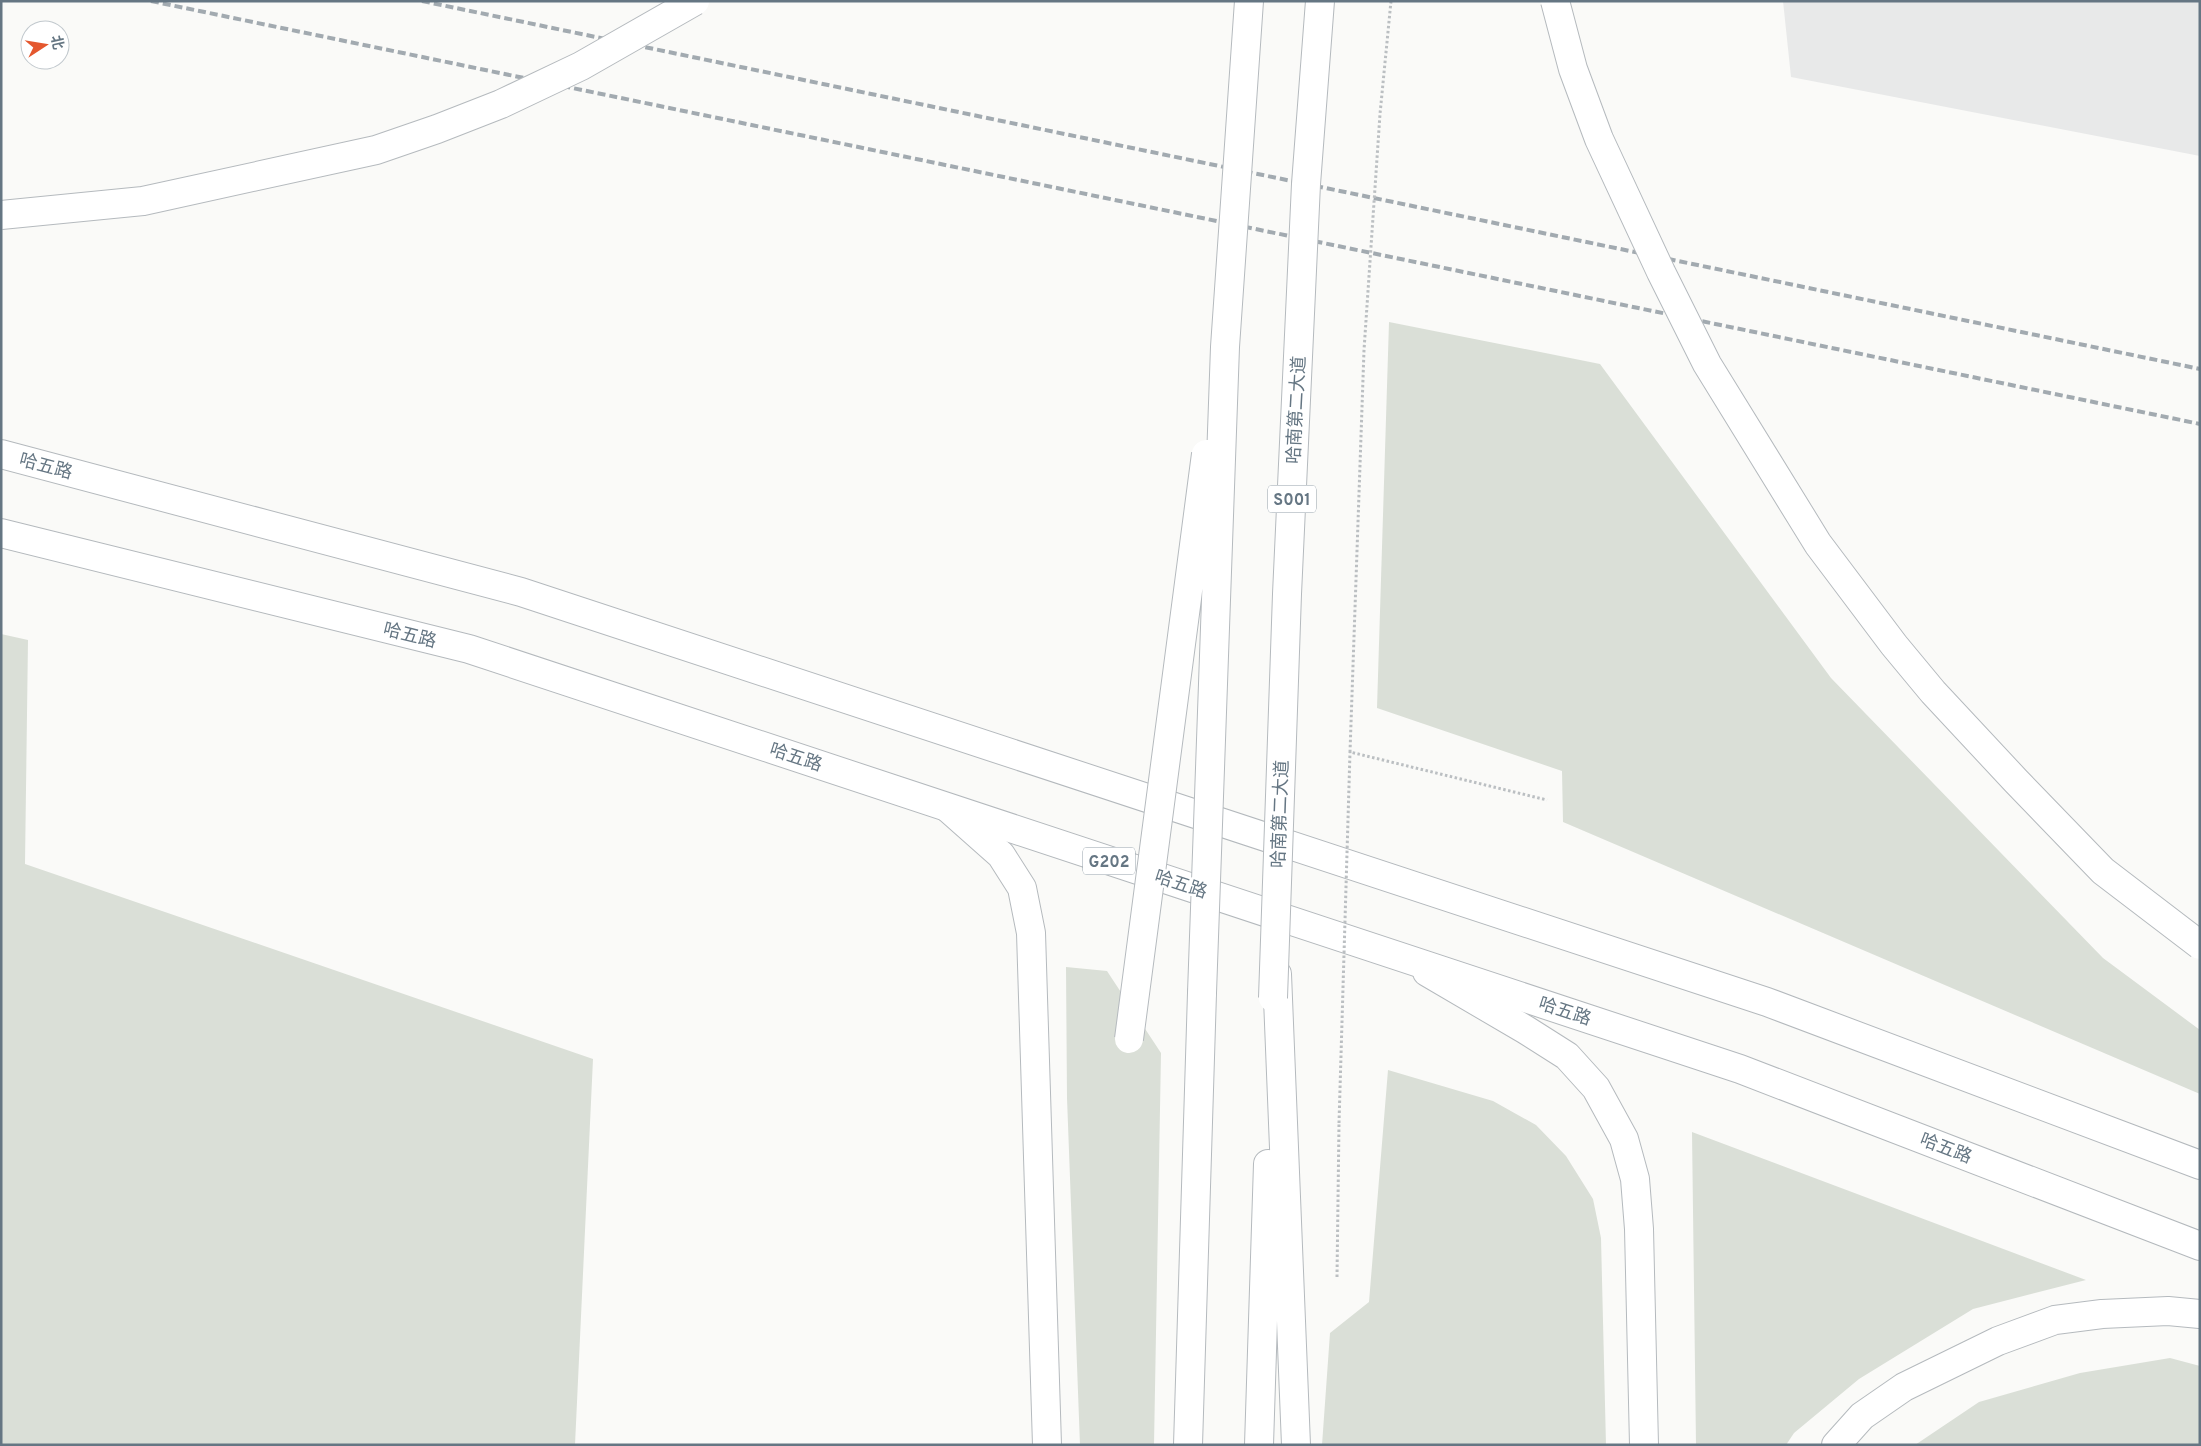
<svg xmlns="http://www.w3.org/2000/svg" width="2201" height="1446" font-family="Overpass,'Noto Sans SC',sans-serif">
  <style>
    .built { fill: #e8e9e9 }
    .green { fill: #dadfd7 }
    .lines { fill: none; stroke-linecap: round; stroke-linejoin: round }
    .primary-casing { stroke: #b5babe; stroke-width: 30 }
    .trunk-casing { stroke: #b4b9bd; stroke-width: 30 }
    .path { stroke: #bbbfc2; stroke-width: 3; stroke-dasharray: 2.5 2.5; stroke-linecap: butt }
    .primary { stroke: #fff; stroke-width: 28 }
    .trunk { stroke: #fff; stroke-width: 28 }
    .rail { stroke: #a2aab0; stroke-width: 4; stroke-dasharray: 8 4; stroke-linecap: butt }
    .primary-bridge-casing { stroke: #b5babe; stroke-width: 30; stroke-linecap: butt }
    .path-bridge { stroke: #bbbfc2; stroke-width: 3; stroke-dasharray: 2.5 2.5; stroke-linecap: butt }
    .primary-bridge { stroke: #fff; stroke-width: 28 }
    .labels { text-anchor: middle; stroke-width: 5; stroke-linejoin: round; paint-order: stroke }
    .shield { fill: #fff; stroke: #939fa8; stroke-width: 1 }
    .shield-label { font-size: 16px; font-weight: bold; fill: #657683 }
    .street-label { font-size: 18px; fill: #657683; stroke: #fff }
  </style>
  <rect width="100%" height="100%" fill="#fafaf8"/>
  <path class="built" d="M1783,1h417v155l-409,-79z"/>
  <path class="green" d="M1389,322l211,42 231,314 272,280 97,72v64l-637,-272 -1,-51 -185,-63z
    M1,634l27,6 -3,224 568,195 -18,386h-574z
    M1066,967l41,4 54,82 -7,392h-74l-13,-347z
    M1388,1070l105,31 43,24 30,31 27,43 8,39 5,207h-284l8,-112 39,-31z
    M1692,1132l394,148 -113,29 -114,70 -65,54 -8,12h-90z
    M2170,1358l30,8v79h-285l64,-43 101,-29z"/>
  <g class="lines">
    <defs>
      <path id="primary" d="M948,808l53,47 21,33 9,45 16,512
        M1427,972l99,58 41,26 29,32 28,51 11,40 4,50 5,216
        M1277,974l19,471
        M1188,1445l14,-452
        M1259,1445l9,-281
        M1836,1445l26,-29 42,-29 94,-46 57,-21 47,-6 66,-3 32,3"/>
      <path id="trunk" d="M1,454l520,138 1246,410 433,163
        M1,533l468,116 1271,420 460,177"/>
    </defs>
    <use href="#primary" class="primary-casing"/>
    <use href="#trunk" class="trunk-casing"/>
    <path class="path" d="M1337,1277l2,-154"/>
    <use href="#primary" class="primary"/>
    <use href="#trunk" class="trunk"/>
    <path class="rail" d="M151,1l2049,423
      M422,1l1778,368"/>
    <defs>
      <path id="primary-bridge" d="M1555,1l18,68 26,70 62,133 46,92 111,180 76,101 39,47 83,89 87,90 97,74
        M1,215l142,-14 233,-51 61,-21 64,-25 80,-38 114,-65
        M1202,993l23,-646 24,-346
        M1273,998l14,-404 19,-410 14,-183
        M1129,1039l77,-585"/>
    </defs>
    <use href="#primary-bridge" class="primary-bridge-casing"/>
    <path class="path-bridge" d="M1391,1l-11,113 -16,236 -14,402 197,48
      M1339,1123l11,-371"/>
    <use href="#primary-bridge" class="primary-bridge"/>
  </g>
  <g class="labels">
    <g class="shield">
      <rect x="1268" y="485.5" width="48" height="27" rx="4"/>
      <rect x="1083" y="847.5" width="52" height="27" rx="4"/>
    </g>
    <g class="shield-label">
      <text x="1292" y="505">S001</text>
      <text x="1109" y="867">G202</text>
    </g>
    <g class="street-label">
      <text transform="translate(1296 410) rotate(-87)" y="6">哈南第二大道</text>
      <text transform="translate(46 466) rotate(15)" y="6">哈五路</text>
      <text transform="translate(410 635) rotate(14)" y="6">哈五路</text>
      <text transform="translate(796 757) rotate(18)" y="6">哈五路</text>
      <text transform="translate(1280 814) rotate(-88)" y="6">哈南第二大道</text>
      <text transform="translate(1181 884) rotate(18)" y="6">哈五路</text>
      <text transform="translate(1565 1011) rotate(18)" y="6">哈五路</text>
      <text transform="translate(1946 1148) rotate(21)" y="6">哈五路</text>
    </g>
  </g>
  <rect width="2201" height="1446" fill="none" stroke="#657683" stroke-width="5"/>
  <g transform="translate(45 45) rotate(78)"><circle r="24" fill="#ffffff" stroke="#c1c8cd"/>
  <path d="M0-4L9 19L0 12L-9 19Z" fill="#e4572e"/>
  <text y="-8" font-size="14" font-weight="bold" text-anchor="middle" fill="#657683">北</text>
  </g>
</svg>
